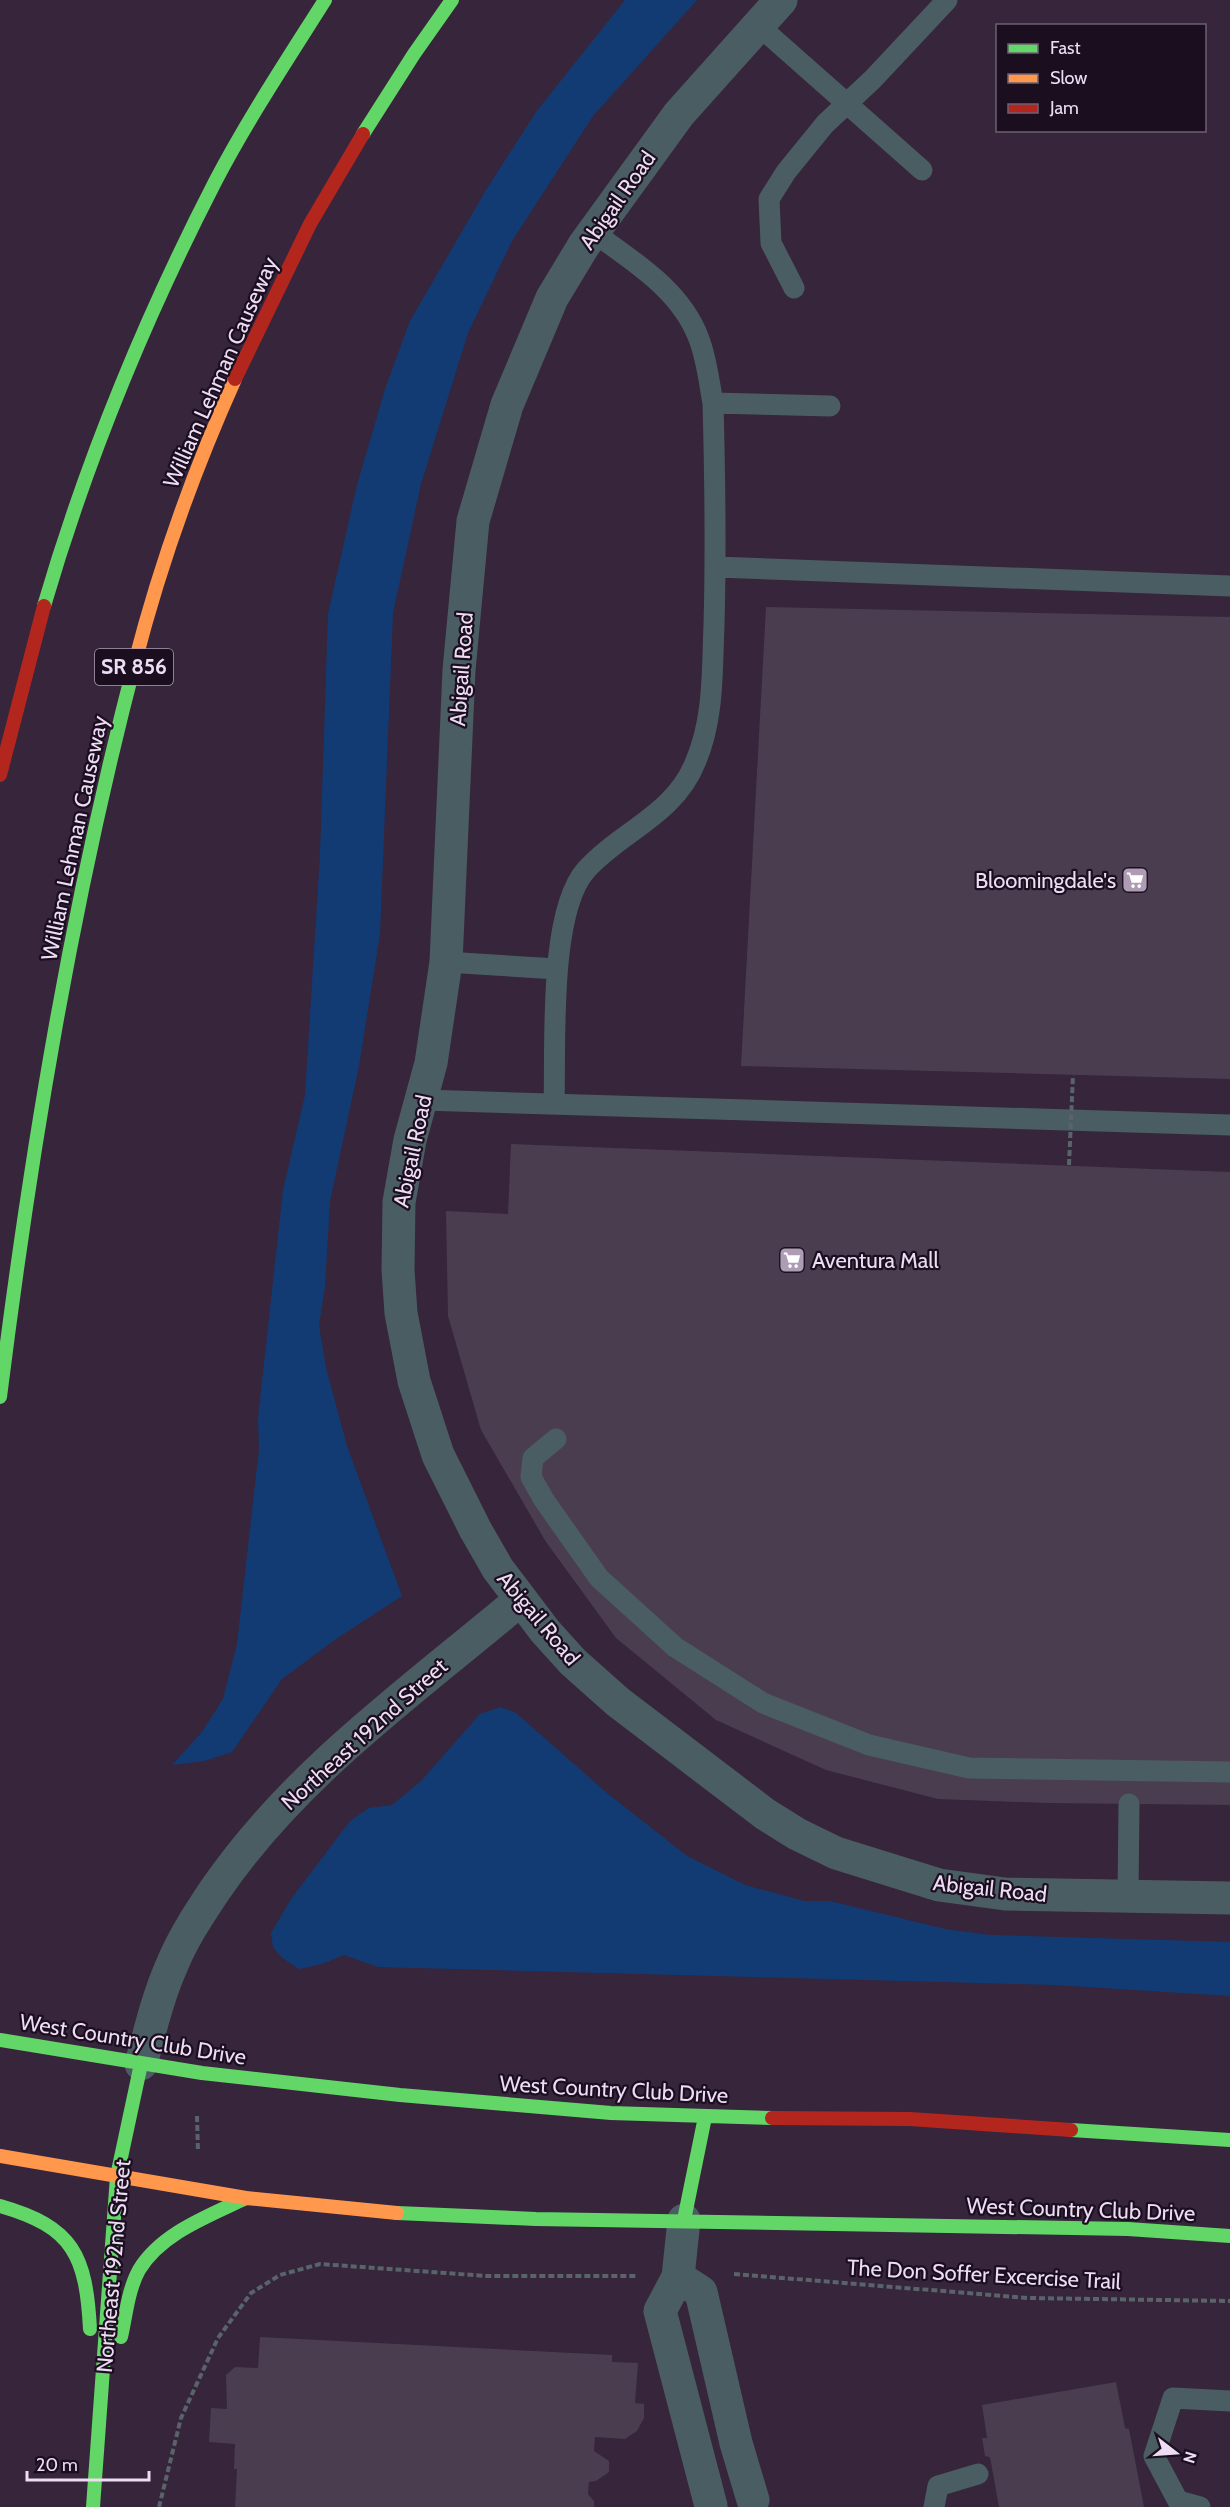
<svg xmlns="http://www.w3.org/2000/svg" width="1230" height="2507" font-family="Cabin,sans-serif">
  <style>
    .water { fill: #133b73 }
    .building { fill: #4b3d50 }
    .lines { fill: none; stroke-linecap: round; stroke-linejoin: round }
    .path { stroke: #59636a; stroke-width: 4; stroke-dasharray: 6 3; stroke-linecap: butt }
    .lane { stroke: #4a5d63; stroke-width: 21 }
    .street { stroke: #4a5d63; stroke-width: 33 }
    .fast { stroke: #63d668; stroke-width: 14 }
    .slow { stroke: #ff974d; stroke-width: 14 }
    .jam { stroke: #b3261e; stroke-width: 14 }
    .path-bridge { stroke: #59636a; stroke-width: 4; stroke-dasharray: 6 3; stroke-linecap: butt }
    .labels { text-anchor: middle; stroke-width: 4.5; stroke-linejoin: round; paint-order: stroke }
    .shield { fill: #1a0e1f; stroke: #ae9eb4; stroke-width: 1.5 }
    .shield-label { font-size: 21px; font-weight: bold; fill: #eddcf4 }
    .street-label { font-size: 22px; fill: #eddcf4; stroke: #1a0e1f }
    .poi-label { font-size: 22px; fill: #eddcf4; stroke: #1a0e1f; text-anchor: end }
  </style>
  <rect width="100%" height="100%" fill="#36253b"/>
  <path class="water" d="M625,0h72l-104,116 -81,125 -44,92 -47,151 -28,129 -13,321 -21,132 -29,135 -5,86 -6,38 7,43 21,78 55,150 -66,43 -54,40 -50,73 -28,9 -32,4 30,-33 21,-33 14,-55 22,-195 -1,-31 25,-228 22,-95 15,-240 8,-241 29,-129 28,-96 25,-68 76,-131 50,-78z
    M501,1707l15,6 91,80 80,63 58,29 59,16h26l115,28 45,6 240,7v54l-175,-11 -677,-18 -34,-12 -22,9 -23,5 -18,-12 -8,-10 -2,-14 20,-34 59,-78 19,-13 23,-3 29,-24 59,-67z"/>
  <path class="building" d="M766,607l464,10v462l-489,-13z
    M511,1144l719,28v633l-182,-2 -110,-4 -112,-29 -110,-50 -100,-82 -70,-96 -65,-112 -33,-114 -2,-105 62,3z
    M260,2337l352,18v7l26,1 -3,40 9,1v14l-7,13 -12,8 -30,-2 -1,14 15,10v11l-13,9 -7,1 -1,12 6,7v6h-359l2,-38h-3l1,-25 -26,-2 2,-34 16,1 -1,-34 9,-8 23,1z
    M1116,2382l9,46 4,1 15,78h-145l-9,-50 -5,-1 -3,-18h5l-5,-33z"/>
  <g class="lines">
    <path class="path" d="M197,2116l1,36
      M734,2274l294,24 202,3
      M159,2507l22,-89 37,-80 33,-45 29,-18 40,-11 167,12h149"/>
    <path class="lane" d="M758,25l164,145
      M593,232c41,30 88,58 106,107 8,21 10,43 14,64l117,3
      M794,288l-23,-45 -2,-44 17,-27 39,-48 48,-45 74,-79
      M716,567l514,19
      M446,962l111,7
      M423,1100l807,25
      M554,1104c2,-57 -6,-191 32,-234 34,-38 89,-56 109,-107 19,-43 17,-91 19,-138 2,-74 1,-148 -1,-222
      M556,1439l-23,19 -2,19 13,23 55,78 76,69 88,56 106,42 100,23 261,4
      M1128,1895l1,-91
      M934,2507l4,-21 40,-12
      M1200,2507l-22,-6 -24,-45 19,-58 57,3"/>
    <path class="street" d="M781,0l-102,114 -95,131 -32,53 -45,107 -34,116 -14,149 -13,292 -15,101 -21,77 -11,62 -1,68 3,43 13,68 24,74 37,74 23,40 47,62 28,31 45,40 147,112 32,20 39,19 103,32 66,9 225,4
      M141,2064c9,-33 17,-68 31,-99 11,-27 27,-51 43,-75 80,-117 197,-199 305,-290
      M684,2220l-6,57 -18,34 51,195
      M678,2277l23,15 35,151 17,57"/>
    <path class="fast" d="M363,134l51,-80 38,-54
      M44,606c43,-147 101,-288 171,-424 33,-63 72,-122 110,-182
      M0,1397c31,-247 72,-494 135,-735
      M0,2040l202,33 198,22 211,18 161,5
      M1071,2130l159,10
      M0,2206c74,21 86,50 90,123
      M397,2213l139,6 592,10 102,7
      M684,2220l21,-103
      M121,2337c5,-22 7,-47 18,-67 22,-37 70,-54 107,-72
      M93,2507l24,-331 24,-112"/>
    <path class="slow" d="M135,662c25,-97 59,-192 100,-283
      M0,2156l246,42 151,15"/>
    <path class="jam" d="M235,379l75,-155 53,-90
      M0,775l44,-169
      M772,2118l138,1 161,11"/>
    <path class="path-bridge" d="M1069,1165l4,-90"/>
  </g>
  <defs>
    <symbol id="supermarket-square" viewBox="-11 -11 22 22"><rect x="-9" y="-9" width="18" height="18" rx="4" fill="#ad9cb3" stroke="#1a0e1f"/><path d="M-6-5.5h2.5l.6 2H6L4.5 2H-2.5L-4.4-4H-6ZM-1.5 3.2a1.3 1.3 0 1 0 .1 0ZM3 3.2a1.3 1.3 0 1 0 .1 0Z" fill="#fff"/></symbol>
  </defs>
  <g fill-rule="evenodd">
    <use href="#supermarket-square" x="1120" y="865" width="30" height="30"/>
    <use href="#supermarket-square" x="777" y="1245" width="30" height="30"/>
  </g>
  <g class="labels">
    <rect class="shield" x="95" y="649" width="78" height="36" rx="4.5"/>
    <g class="shield-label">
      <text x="134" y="674">SR 856</text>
    </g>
    <g class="street-label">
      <text transform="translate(617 200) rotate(-55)" y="8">Abigail Road</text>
      <text transform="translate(220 372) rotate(-66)" y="8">William Lehman Causeway</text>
      <text transform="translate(461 669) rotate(-86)" y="8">Abigail Road</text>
      <text transform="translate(74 838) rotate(-78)" y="8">William Lehman Causeway</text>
      <text transform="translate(412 1151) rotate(-78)" y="8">Abigail Road</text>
      <text transform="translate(539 1618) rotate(50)" y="8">Abigail Road</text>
      <text transform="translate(364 1734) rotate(-42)" y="8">Northeast 192nd Street</text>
      <text transform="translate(990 1888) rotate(6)" y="8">Abigail Road</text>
      <text transform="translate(133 2039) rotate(9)" y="8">West Country Club Drive</text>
      <text transform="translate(614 2089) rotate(3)" y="8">West Country Club Drive</text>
      <text transform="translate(1081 2209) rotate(2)" y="8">West Country Club Drive</text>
      <text transform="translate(113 2266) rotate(-85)" y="8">Northeast 192nd Street</text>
      <text transform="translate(984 2274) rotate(3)" y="8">The Don Soffer Excercise Trail</text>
    </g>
    <g class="poi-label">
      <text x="1116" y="888">Bloomingdale's</text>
      <text x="812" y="1268" text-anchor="start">Aventura Mall</text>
    </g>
  </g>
  <rect x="996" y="24" width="210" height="108" fill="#1a0e1f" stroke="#6e6074" stroke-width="1.5"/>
  <rect x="1008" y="44" width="30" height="9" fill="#63d668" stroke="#6e6074" stroke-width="1.5"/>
  <text x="1050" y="54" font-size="18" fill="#eddcf4">Fast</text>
  <rect x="1008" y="74" width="30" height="9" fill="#ff974d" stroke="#6e6074" stroke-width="1.5"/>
  <text x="1050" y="84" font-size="18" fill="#eddcf4">Slow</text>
  <rect x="1008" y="104" width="30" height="9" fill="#b3261e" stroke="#6e6074" stroke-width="1.5"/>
  <text x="1050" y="114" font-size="18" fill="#eddcf4">Jam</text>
  <g transform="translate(1176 2453) rotate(107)" stroke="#1a0e1f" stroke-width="4.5" paint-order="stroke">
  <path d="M0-4.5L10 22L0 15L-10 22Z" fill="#eddcf4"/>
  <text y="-9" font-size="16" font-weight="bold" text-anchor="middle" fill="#eddcf4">N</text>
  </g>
  <path d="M27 2471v9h122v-9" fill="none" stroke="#eddcf4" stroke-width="3"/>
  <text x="36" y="2471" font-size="18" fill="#eddcf4" stroke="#1a0e1f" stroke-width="4.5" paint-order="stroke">20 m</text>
</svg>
